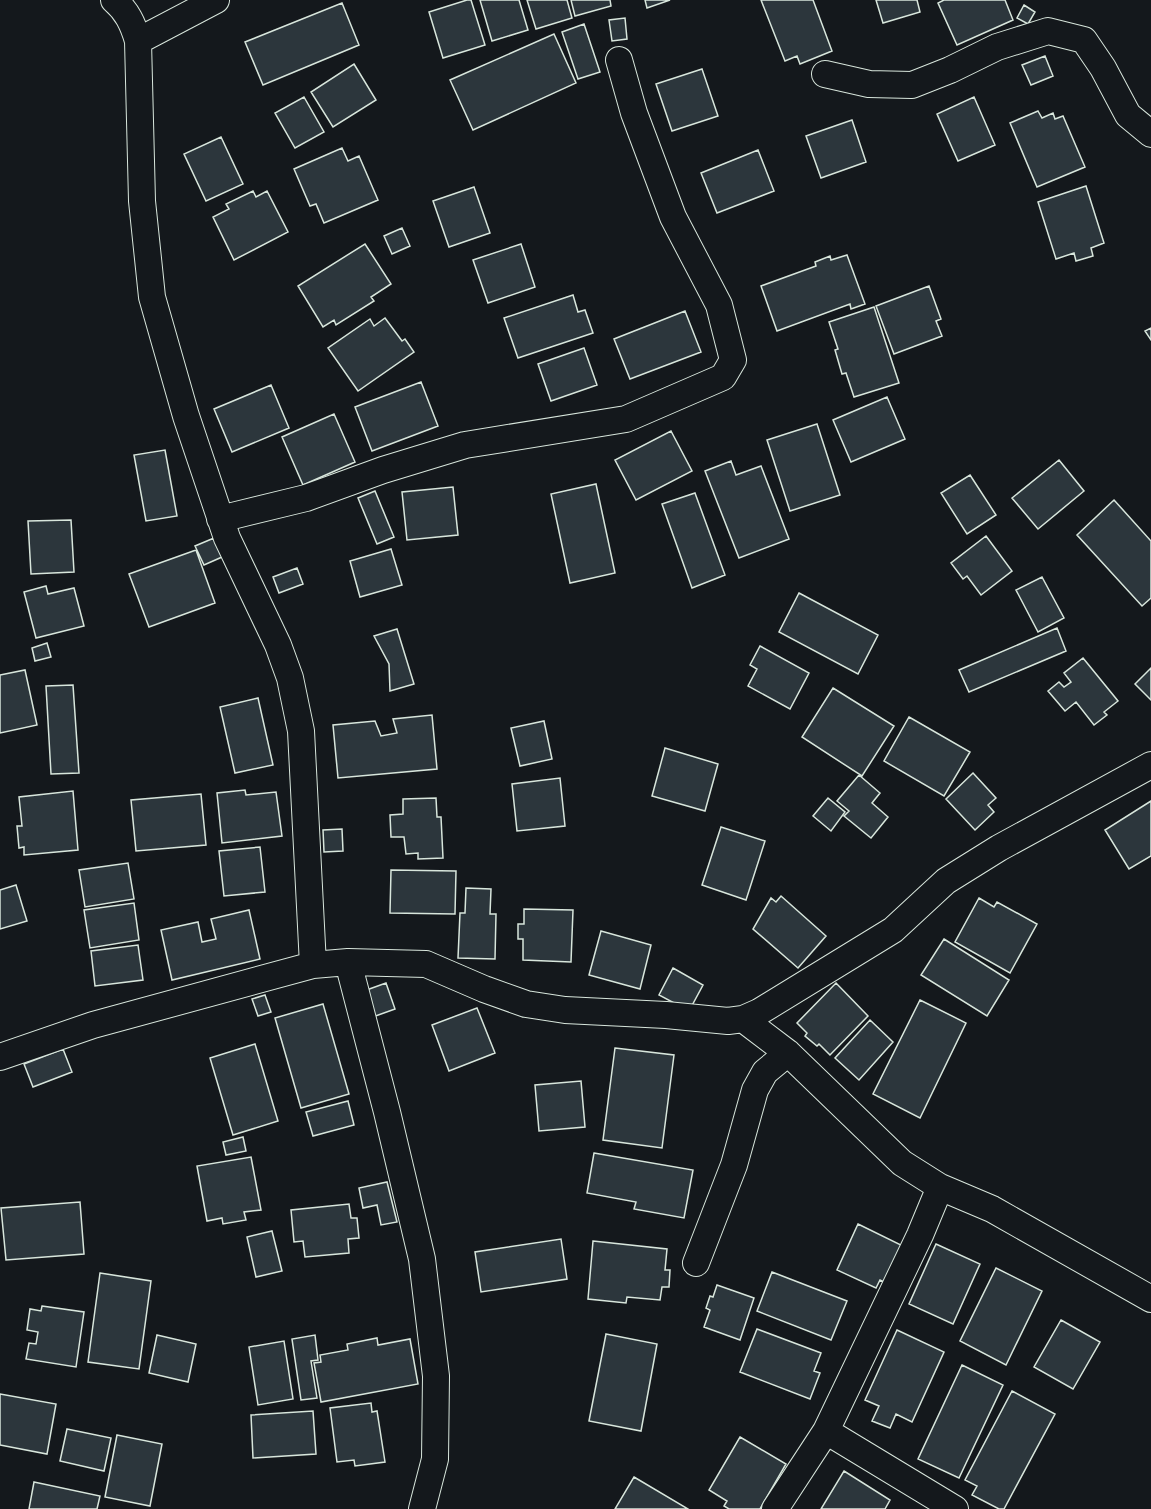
<svg xmlns="http://www.w3.org/2000/svg" width="1151" height="1509" font-family="'Golos Text',sans-serif">
  <style>
    .building { fill: #2c363c; stroke: #d8e6dc; stroke-width: 1.5 }
    .lines { fill: none; stroke-linecap: round; stroke-linejoin: round }
    .street-casing { stroke: #d8e6dc; stroke-width: 28 }
    .street { stroke: #14181c; stroke-width: 26 }
  </style>
  <rect width="100%" height="100%" fill="#14181c"/>
  <path class="building" d="M467,0h4l14,45 -42,13 -14,-46z
    M480,0h39l9,30 -36,11z
    M527,0h40l5,18 -36,11z
    M571,0h39l1,6 -36,10z
    M645,0h25l-23,8z
    M761,0h52l19,51 -32,13 -3,-8 -12,5z
    M876,0h41l3,12 -37,11z
    M944,0h61l8,20 -56,25 -19,-42z
    M342,3l17,42 -96,40 -18,-43z
    M1024,5l11,7 -7,12 -11,-6z
    M625,18l2,21 -15,2 -3,-21z
    M584,24l16,48 -22,7 -16,-47z
    M554,34l22,49 -103,47 -23,-50z
    M1045,56l8,20 -22,9 -9,-20z
    M354,64l22,36 -43,27 -22,-35z
    M702,69l16,47 -46,15 -16,-47z
    M304,97l20,35 -29,16 -20,-35z
    M974,97l21,48 -37,16 -21,-47z
    M1038,111l4,7 11,-5 2,6 8,-3 22,51 -48,20 -27,-64z
    M852,120l14,42 -45,16 -15,-42z
    M221,137l22,47 -37,17 -22,-47z
    M342,148l6,13 11,-5 19,44 -54,23 -8,-19 -6,2 -16,-37z
    M758,150l16,41 -57,22 -16,-40z
    M1086,186l18,57 -13,5 2,8 -17,5 -2,-8 -18,6 -18,-57z
    M474,187l16,46 -41,14 -16,-46z
    M253,191l3,6 11,-6 21,41 -54,28 -21,-43 16,-8 -3,-5z
    M402,228l8,18 -18,8 -8,-18z
    M365,244l26,40 -20,13 3,4 -38,24 -2,-5 -11,7 -25,-41z
    M521,244l14,43 -47,16 -15,-43z
    M847,255l18,49 -14,5 -1,-5 -73,27 -16,-45 55,-20 -1,-4 15,-6 1,4z
    M929,286l12,33 -5,2 6,15 -48,18 -18,-48z
    M573,295l5,17 7,-2 8,23 -75,25 -14,-40z
    M874,307l25,76 -45,14 -8,-24 -4,1 -7,-24 3,-1 -9,-27z
    M685,311l16,41 -71,27 -16,-40z
    M385,318l17,23 3,-2 9,13 -56,39 -30,-43 42,-29 4,7z
    M1151,328v12l-6,-9z
    M584,348l13,37 -46,16 -13,-37z
    M421,382l17,44 -66,25 -17,-44z
    M271,385l18,43 -57,24 -18,-43z
    M887,397l18,42 -54,23 -18,-42z
    M334,414l21,48 -52,23 -21,-48z
    M817,424l23,71 -50,16 -23,-71z
    M671,431l21,40 -56,29 -21,-40z
    M165,450l12,66 -31,5 -12,-66z
    M1059,460l25,31 -46,38 -26,-31z
    M731,461l5,14 25,-9 28,73 -50,19 -34,-87z
    M970,475l26,40 -29,19 -26,-41z
    M596,484l19,89 -45,10 -19,-89z
    M453,487l5,48 -51,5 -5,-48z
    M375,491l19,46 -17,7 -19,-46z
    M695,493l30,82 -33,13 -30,-84z
    M1114,500l37,41v57l-9,8 -65,-71z
    M71,520l3,52 -43,2 -3,-53z
    M986,536l26,35 -31,24 -14,-19 -4,3 -12,-16z
    M214,538l8,19 -18,8 -9,-19z
    M391,549l11,36 -42,12 -10,-36z
    M196,550l19,53 -66,24 -20,-53z
    M297,568l6,16 -24,9 -6,-16z
    M1042,577l22,41 -26,14 -22,-42z
    M46,586l2,8 26,-6 10,38 -48,12 -12,-46z
    M799,593l79,42 -20,39 -79,-42z
    M1057,628l9,23 -97,41 -10,-22z
    M397,629l17,55 -24,7 -1,-27 -15,-28z
    M47,643l4,14 -16,4 -3,-13z
    M760,646l49,27 -19,36 -42,-23 9,-17 -7,-4z
    M1083,658l35,43 -14,11 3,3 -13,10 -18,-23 -11,9 -17,-20 11,-9 5,5 7,-5 -7,-9z
    M1151,668v32l-16,-16z
    M25,670l12,55 -37,8v-58z
    M73,685l6,88 -28,1 -5,-88z
    M833,688l61,38 -32,50 -60,-39z
    M258,698l15,67 -38,8 -15,-66z
    M432,715l5,54 -99,9 -5,-53 42,-4 6,15 16,-3 -4,-14z
    M909,717l61,35 -26,44 -60,-35z
    M544,721l8,38 -32,7 -9,-38z
    M665,748l53,16 -13,47 -53,-15z
    M973,773l23,25 -8,7 6,7 -19,18 -29,-31z
    M859,775l21,18 -8,10 16,14 -17,21 -27,-22 5,-5 -12,-10z
    M560,778l5,48 -48,5 -5,-47z
    M245,790l1,5 30,-3 6,44 -60,7 -5,-50z
    M73,791l5,59 -54,5v-8l-5,1 -2,-22h5l-3,-29z
    M201,794l5,51 -70,6 -5,-51z
    M436,798l1,19h4l2,41 -25,1v-6l-12,1 -2,-17h-13l-1,-22 13,-1v-15z
    M828,798l17,14 -14,19 -18,-15z
    M1151,801v55l-22,13 -24,-39z
    M721,827l44,14 -19,59 -44,-15z
    M342,829l1,22 -19,1 -1,-22z
    M260,847l5,45 -41,4 -5,-45z
    M128,863l6,36 -49,8 -6,-37z
    M391,870l65,1 -1,43 -65,-1z
    M16,885l11,36 -27,8v-39z
    M466,888l25,1 -1,25h6l-1,45 -37,-1 2,-45h5z
    M781,896l45,40 -28,32 -45,-39 18,-31 5,4z
    M979,898l15,9 3,-5 40,22 -27,49 -55,-31z
    M134,903l5,37 -49,8 -6,-38z
    M524,909l49,1 -2,52 -48,-2v-21h-5v-15h6z
    M249,910l11,49 -88,21 -11,-50 37,-8 4,20 14,-3 -5,-20z
    M601,931l50,14 -11,44 -51,-14z
    M944,939l65,41 -22,36 -66,-41z
    M138,945l5,35 -48,6 -4,-35z
    M673,968l30,17 -14,26 -30,-16z
    M386,983l9,26 -25,9 -9,-26z
    M836,983l32,33 -38,39 -11,-11 -2,2 -12,-10 2,-3 -10,-10z
    M265,995l6,17 -13,4 -6,-17z
    M920,1000l46,23 -46,95 -47,-24z
    M323,1004l26,90 -48,14 -26,-90z
    M477,1008l18,45 -46,18 -17,-46z
    M870,1020l23,22 -34,38 -24,-22z
    M255,1044l23,77 -45,14 -23,-77z
    M615,1048l59,7 -12,93 -59,-8z
    M63,1049l9,23 -39,15 -9,-23z
    M581,1081l4,46 -46,4 -4,-46z
    M348,1101l6,24 -41,11 -7,-24z
    M243,1137l3,14 -20,4 -3,-13z
    M594,1153l99,17 -9,48 -50,-9 2,-7 -49,-9z
    M251,1157l10,53 -17,2 2,8 -23,4 -1,-6 -15,3 -10,-55z
    M387,1182l10,40 -16,3 -4,-20 -14,3 -4,-20z
    M80,1202l4,52 -78,6 -5,-52z
    M349,1204l2,14h6l2,20 -11,1 1,14 -44,4 -2,-16 -9,1 -3,-32z
    M858,1224l45,22 -17,37 -6,-3 -4,8 -39,-18z
    M272,1231l10,40 -26,6 -9,-40z
    M561,1239l6,40 -86,13 -6,-40z
    M593,1241l74,8 -2,21h5l-1,17h-7l-2,13 -33,-3 -1,6 -38,-4z
    M936,1244l44,20 -27,60 -44,-20z
    M996,1268l46,23 -36,74 -46,-24z
    M772,1272l75,29 -16,39 -74,-29z
    M100,1273l51,8 -12,88 -51,-7z
    M717,1285l37,13 -14,42 -36,-13 6,-17 -4,-2 4,-12 3,1z
    M42,1306l42,6 -8,55 -50,-8 3,-16 7,1 2,-12 -11,-2 3,-21 11,2z
    M1061,1320l39,22 -27,47 -39,-22z
    M757,1329l64,24 -7,18 6,2 -10,26 -70,-27z
    M897,1330l47,22 -32,70 -16,-8 -6,14 -18,-7 7,-15 -14,-6z
    M606,1334l51,10 -16,87 -52,-10z
    M157,1335l39,9 -8,38 -39,-9z
    M315,1335l3,25 -7,1 6,37 -16,2 -9,-61z
    M377,1338l1,7 32,-6 8,45 -97,18 -7,-39 7,-1 -1,-7 28,-5 -1,-6z
    M284,1341l9,58 -35,6 -9,-58z
    M962,1365l41,20 -44,93 -41,-19z
    M1012,1391l43,23 -51,95h-5l-27,-14 5,-9 -12,-6z
    M0,1394l56,10 -9,50 -47,-9z
    M371,1403l1,9 5,-1 8,51 -30,4 -1,-6 -17,2 -7,-54z
    M313,1411l3,43 -63,4 -2,-43z
    M67,1429l44,9 -7,33 -44,-10z
    M117,1435l45,9 -12,62 -45,-9z
    M740,1437l46,27 -26,45h-31l-5,-3 3,-5 -18,-11z
    M844,1471l46,29 -5,9h-64z
    M634,1477l54,32h-73z
    M34,1482l66,14 -3,13h-68z"/>
  <g class="lines">
    <defs>
      <path id="street" d="M114,0c13,11 19,24 24,41l4,160 10,96 34,119 41,122 51,107 12,33 11,53 12,234
        M138,41l78,-41
        M825,74l44,10 43,1 38,-15 47,-23 51,-16 36,9 19,28 25,47 23,19
        M220,519l86,-21 77,-28 82,-25 161,-26 97,-42 10,-17 -14,-55 -46,-88 -39,-104 -15,-53
        M348,962l39,150 35,147 14,117 -1,83 -13,50
        M743,1019l45,34 114,110 38,24 52,22 159,90
        M0,1057l93,-32 220,-60 35,-3 78,2 58,25 42,15 39,6 101,5 62,6 15,-2 16,-7 134,-82 53,-49 53,-33 152,-83
        M696,1263l38,-98 21,-75 10,-18 23,-19
        M826,1431l129,78
        M775,1509l51,-78 94,-196 20,-48"/>
    </defs>
    <use href="#street" class="street-casing"/>
    <use href="#street" class="street"/>
  </g>
</svg>
